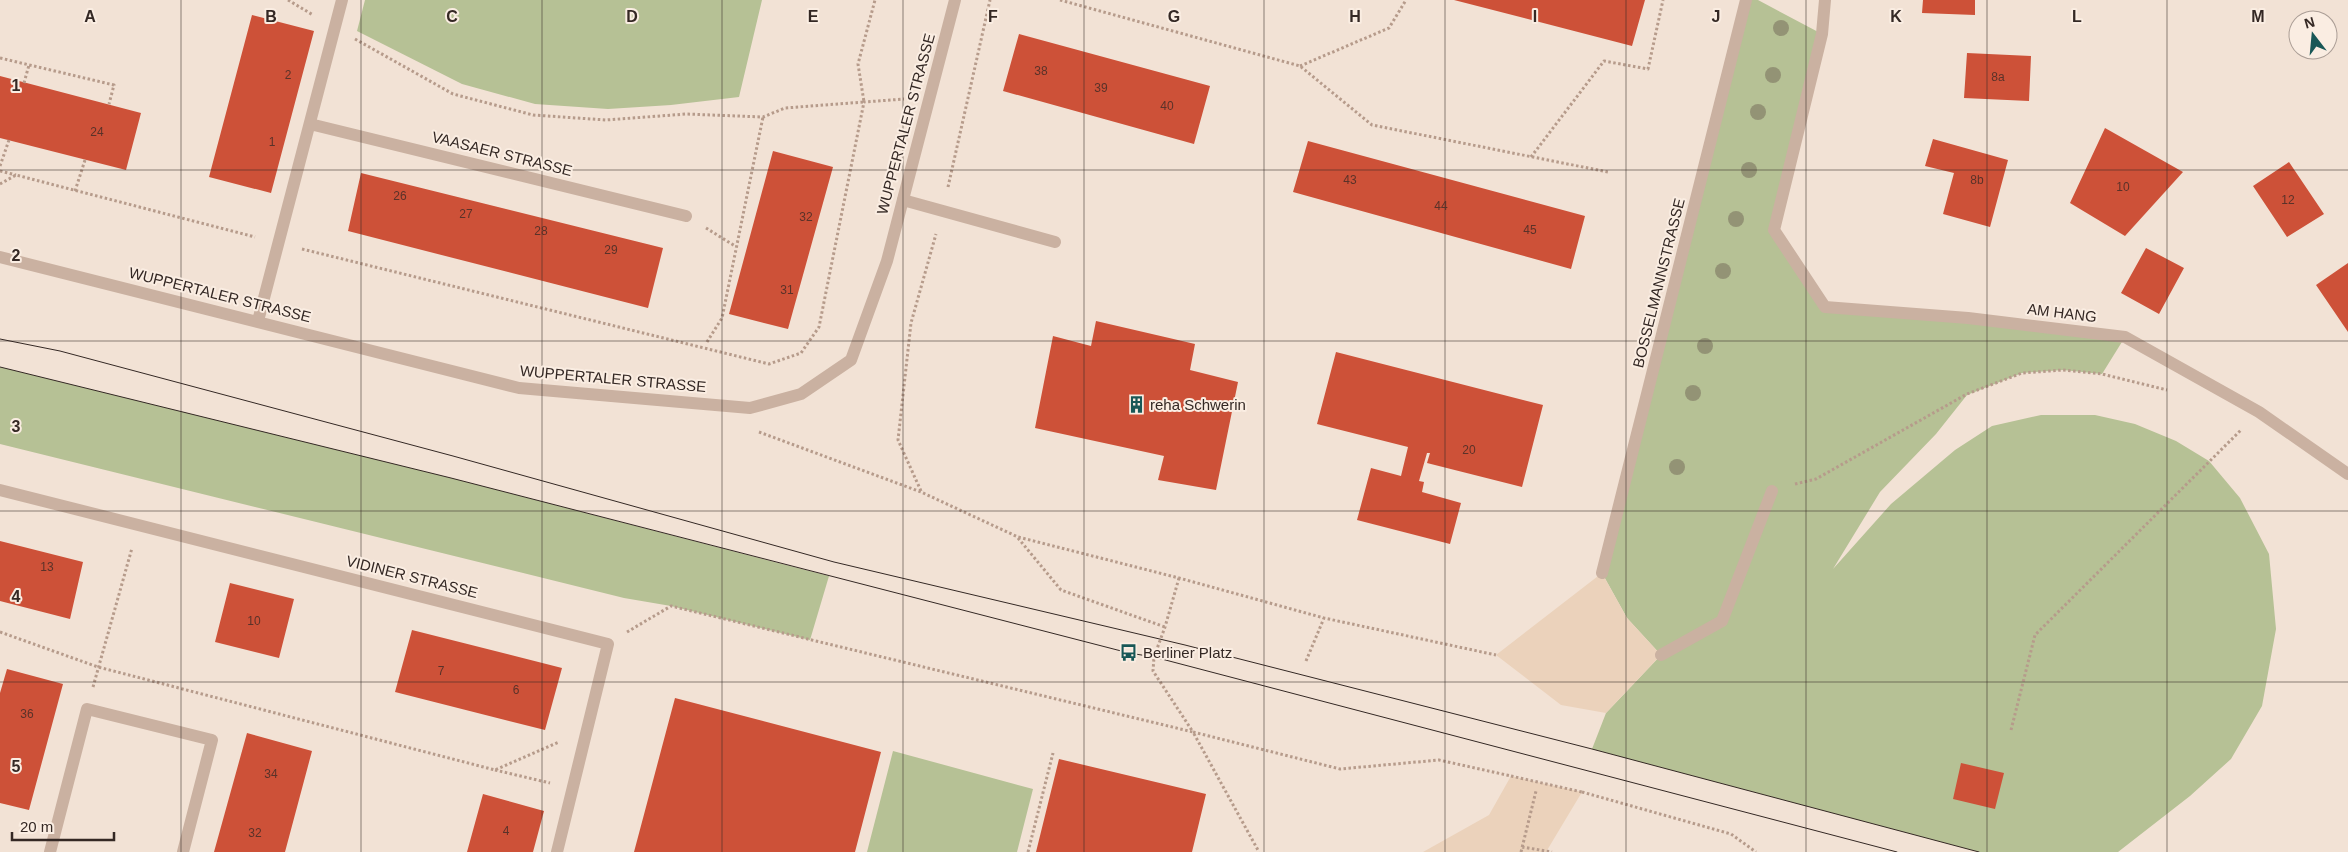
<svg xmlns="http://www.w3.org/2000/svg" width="2348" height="852" font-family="Helvetica,sans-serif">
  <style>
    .green { fill: #b6c195 }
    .plaza { fill: #ebd2bb }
    .building { fill: #cd5138 }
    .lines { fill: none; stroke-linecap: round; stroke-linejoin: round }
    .path { stroke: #b69b8b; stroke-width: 3; stroke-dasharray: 2.5 2.5; stroke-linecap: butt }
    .service { stroke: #cab1a1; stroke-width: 12 }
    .pedestrian { stroke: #cab1a1; stroke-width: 12 }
    .minor { stroke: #cab1a1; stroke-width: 12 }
    .tram { stroke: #342824; stroke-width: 1 }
    .path-bridge { stroke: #b69b8b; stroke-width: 3; stroke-dasharray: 2.5 2.5; stroke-linecap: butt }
    .tree { fill: #939375 }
    .grid { fill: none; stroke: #342824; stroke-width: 1; stroke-opacity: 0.55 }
    .labels { text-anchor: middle; stroke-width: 4; stroke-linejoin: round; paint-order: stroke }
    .number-label { font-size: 12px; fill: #5a3229 }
    .street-label { font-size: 15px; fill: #342824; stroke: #faede2 }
    .poi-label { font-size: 15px; fill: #342824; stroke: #faede2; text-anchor: start }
    .grid-label { font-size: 16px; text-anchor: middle; font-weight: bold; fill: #342824; stroke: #faede2; stroke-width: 4; stroke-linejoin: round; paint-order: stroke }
  </style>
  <rect width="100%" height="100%" fill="#f2e2d5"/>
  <path class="green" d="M365,0h397l-23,97 -68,8 -63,4 -73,-5 -73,-20 -105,-53z
    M1746,0h12l64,34 -48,196 51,77 300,30 -23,37 -39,-4 -41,3 -55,22 -31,39 -56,58 -47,77 58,-65 64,-54 37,-24 49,-11h54l40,9 41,17 33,20 31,37 29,56 7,75 -14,77 -31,53 -41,37 -72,56h-139l-387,-103 14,-36 55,-58 -34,-37 -25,-45z
    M0,367l451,111 378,98 -19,64 -139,-34 -47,-8 -624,-154z
    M893,751l140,38 -16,63h-150z"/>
  <path class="plaza" d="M1602,573l25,45 34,37 -55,58 -45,-8 -65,-50z
    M1511,776l71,16 -36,60h-123l66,-37z"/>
  <path class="building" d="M1454,0h191l-13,46z
    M1923,0h52v15l-53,-2z
    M252,15l62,16 -43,162 -62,-16z
    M1019,34l191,52 -16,58 -191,-53z
    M1967,53l64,3 -2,45 -65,-3z
    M0,76l141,37 -15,57 -126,-32z
    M2105,128l78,44 -58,64 -55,-33z
    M1933,139l75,21 -18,67 -47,-13 11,-41 -29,-7z
    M1308,141l277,75 -14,53 -278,-77z
    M773,151l60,16 -45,162 -59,-15z
    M2289,162l35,52 -37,23 -34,-51z
    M361,173l302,75 -15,60 -300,-77z
    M2146,248l38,20 -25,46 -38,-21z
    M2348,263v69l-32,-47z
    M1096,321l99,23 -5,26 48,12 -22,108 -58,-10 6,-24 -129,-28 18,-92 38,10z
    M1336,352l207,53 -21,82 -95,-24 3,-10h-3l-8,28 5,1 -2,10 39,11 -11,41 -93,-24 14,-52 30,8 7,-29 -91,-23z
    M0,541l83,21 -13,57 -70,-18z
    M230,583l64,16 -15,59 -64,-16z
    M412,630l150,38 -17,62 -150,-38z
    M7,669l56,15 -34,126 -29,-7v-110z
    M675,698l206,54 -26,100h-221z
    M247,733l65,18 -27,101h-71z
    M1059,759l147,35 -14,58h-156z
    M1961,763l43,10 -9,36 -42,-10z
    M483,794l61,17 -11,41h-66z"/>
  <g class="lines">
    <path class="path" d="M288,0l25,15
      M1060,0l240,66 72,59 236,47
      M355,39l98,55 80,21 73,5 80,-6 77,3 22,-9 79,-6 -6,-38 17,-64
      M0,58l114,27 -5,19
      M1300,66l89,-38 17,-28
      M24,83l5,-18
      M1531,157l73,-96 44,8 15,-69
      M0,166l9,-26
      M0,171l16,4
      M0,184l16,-9 239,62
      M948,187l42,-187
      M75,191l10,-31
      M706,228l29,18
      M302,249l467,115 32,-11 18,-26 45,-225 40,-3
      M707,342l15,-24 41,-201
      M759,432l162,60 97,45 161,41 145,40 172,37
      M1795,484l21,-5 151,-85 55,-21 41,-3 39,4 65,16
      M921,491l-23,-51 13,-117 25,-89
      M1018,538l43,52 104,37
      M1179,578l-14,49 -11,30 -1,14 40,61 147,37 99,-9 72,16
      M0,632l98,35 397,103 64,-28
      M627,632l44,-26 522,126 66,120
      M1306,661l18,-43
      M93,687l39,-139
      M2011,730l24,-95 206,-205
      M495,770l55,13
      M1582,792l149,42 25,18
      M1522,847l30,5
      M1028,852l25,-99
      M1521,852l15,-61"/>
    <path class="service" d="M903,200l152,42
      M1661,655l61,-34 50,-130
      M50,852l37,-143 125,31 -29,112"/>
    <path class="pedestrian" d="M1602,573l144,-573"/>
    <path class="minor" d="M1825,0l-3,34 -48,196 51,77 143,11 157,19 134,75 89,62
      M310,124l376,92
      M0,257l519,131 231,20 51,-14 50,-34 36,-99 68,-261
      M258,321l84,-321
      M0,490l608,154 -51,208"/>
    <path class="tram" d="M0,339l60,12 393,105 381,106 351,83 407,104 387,103
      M0,367l451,111 678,175 25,4 743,195"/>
    <path class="path-bridge" d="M1511,776l71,16"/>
  </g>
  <g class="tree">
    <circle cx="1781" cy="28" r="8"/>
    <circle cx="1773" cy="75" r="8"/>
    <circle cx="1758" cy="112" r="8"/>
    <circle cx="1749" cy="170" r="8"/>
    <circle cx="1736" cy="219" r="8"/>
    <circle cx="1723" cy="271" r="8"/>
    <circle cx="1705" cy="346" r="8"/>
    <circle cx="1693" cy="393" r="8"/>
    <circle cx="1677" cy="467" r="8"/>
  </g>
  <path class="grid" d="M181,0v852M361,0v852M542,0v852M722,0v852M903,0v852M1084,0v852M1264,0v852M1445,0v852M1626,0v852M1806,0v852M1987,0v852M2167,0v852M0,170h2348M0,341h2348M0,511h2348M0,682h2348"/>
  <defs>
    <symbol id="building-bare" viewBox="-9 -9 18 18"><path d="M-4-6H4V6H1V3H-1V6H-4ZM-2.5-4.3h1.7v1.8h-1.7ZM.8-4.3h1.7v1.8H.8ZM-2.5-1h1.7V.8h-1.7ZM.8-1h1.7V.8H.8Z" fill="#185756" stroke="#faede2" stroke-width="2.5" paint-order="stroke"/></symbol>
    <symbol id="bus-bare" viewBox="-9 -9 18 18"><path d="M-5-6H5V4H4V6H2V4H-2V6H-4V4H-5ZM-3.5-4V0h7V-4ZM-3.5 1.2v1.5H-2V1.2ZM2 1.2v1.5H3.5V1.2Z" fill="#185756" stroke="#faede2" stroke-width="2.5" paint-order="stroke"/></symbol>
  </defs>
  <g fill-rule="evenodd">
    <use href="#building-bare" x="1124" y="392" width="25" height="25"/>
    <use href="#bus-bare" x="1116" y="640" width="25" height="25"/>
  </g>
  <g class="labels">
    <g class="number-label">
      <text x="1041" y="75">38</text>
      <text x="288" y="79">2</text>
      <text x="1998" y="81">8a</text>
      <text x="1101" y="92">39</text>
      <text x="1167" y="110">40</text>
      <text x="97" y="136">24</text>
      <text x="272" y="146">1</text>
      <text x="1350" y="184">43</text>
      <text x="1977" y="184">8b</text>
      <text x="2123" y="191">10</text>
      <text x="400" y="200">26</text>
      <text x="2288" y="204">12</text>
      <text x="1441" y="210">44</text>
      <text x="466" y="218">27</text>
      <text x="806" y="221">32</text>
      <text x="1530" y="234">45</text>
      <text x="541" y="235">28</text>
      <text x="611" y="254">29</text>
      <text x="787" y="294">31</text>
      <text x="1469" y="454">20</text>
      <text x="47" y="571">13</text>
      <text x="254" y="625">10</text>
      <text x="441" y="675">7</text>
      <text x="516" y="694">6</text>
      <text x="27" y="718">36</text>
      <text x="271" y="778">34</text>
      <text x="506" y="835">4</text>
      <text x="255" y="837">32</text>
    </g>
    <g class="street-label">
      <text transform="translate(906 124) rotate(-75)" y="5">WUPPERTALER STRASSE</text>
      <text transform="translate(502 154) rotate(14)" y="5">VAASAER STRASSE</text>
      <text transform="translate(1659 283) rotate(-76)" y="5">BOSSELMANNSTRASSE</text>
      <text transform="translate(220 295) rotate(14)" y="5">WUPPERTALER STRASSE</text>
      <text transform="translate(2062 313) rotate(7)" y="5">AM HANG</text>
      <text transform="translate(613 379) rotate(5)" y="5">WUPPERTALER STRASSE</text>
      <text transform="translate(412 577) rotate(14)" y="5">VIDINER STRASSE</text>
    </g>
    <g class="poi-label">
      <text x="1150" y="410">reha Schwerin</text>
      <text x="1143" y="658">Berliner Platz</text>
    </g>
  </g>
  <g class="grid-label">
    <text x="90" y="22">A</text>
    <text x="271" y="22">B</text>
    <text x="452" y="22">C</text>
    <text x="632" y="22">D</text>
    <text x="813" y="22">E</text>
    <text x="993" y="22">F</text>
    <text x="1174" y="22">G</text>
    <text x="1355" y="22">H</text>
    <text x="1535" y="22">I</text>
    <text x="1716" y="22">J</text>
    <text x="1896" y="22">K</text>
    <text x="2077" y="22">L</text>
    <text x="2258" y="22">M</text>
    <text x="16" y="91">1</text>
    <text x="16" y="261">2</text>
    <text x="16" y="432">3</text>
    <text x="16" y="602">4</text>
    <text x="16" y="772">5</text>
  </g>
  <g transform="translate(2313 35) rotate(344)"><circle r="24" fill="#faede2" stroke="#ab9e96"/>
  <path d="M0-4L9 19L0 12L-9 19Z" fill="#185756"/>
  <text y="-8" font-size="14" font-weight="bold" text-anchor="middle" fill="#342824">N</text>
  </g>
  <path d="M12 832v8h102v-8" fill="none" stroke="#342824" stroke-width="2.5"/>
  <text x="20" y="832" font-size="15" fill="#342824" stroke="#faede2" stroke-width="4" paint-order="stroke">20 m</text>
</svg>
